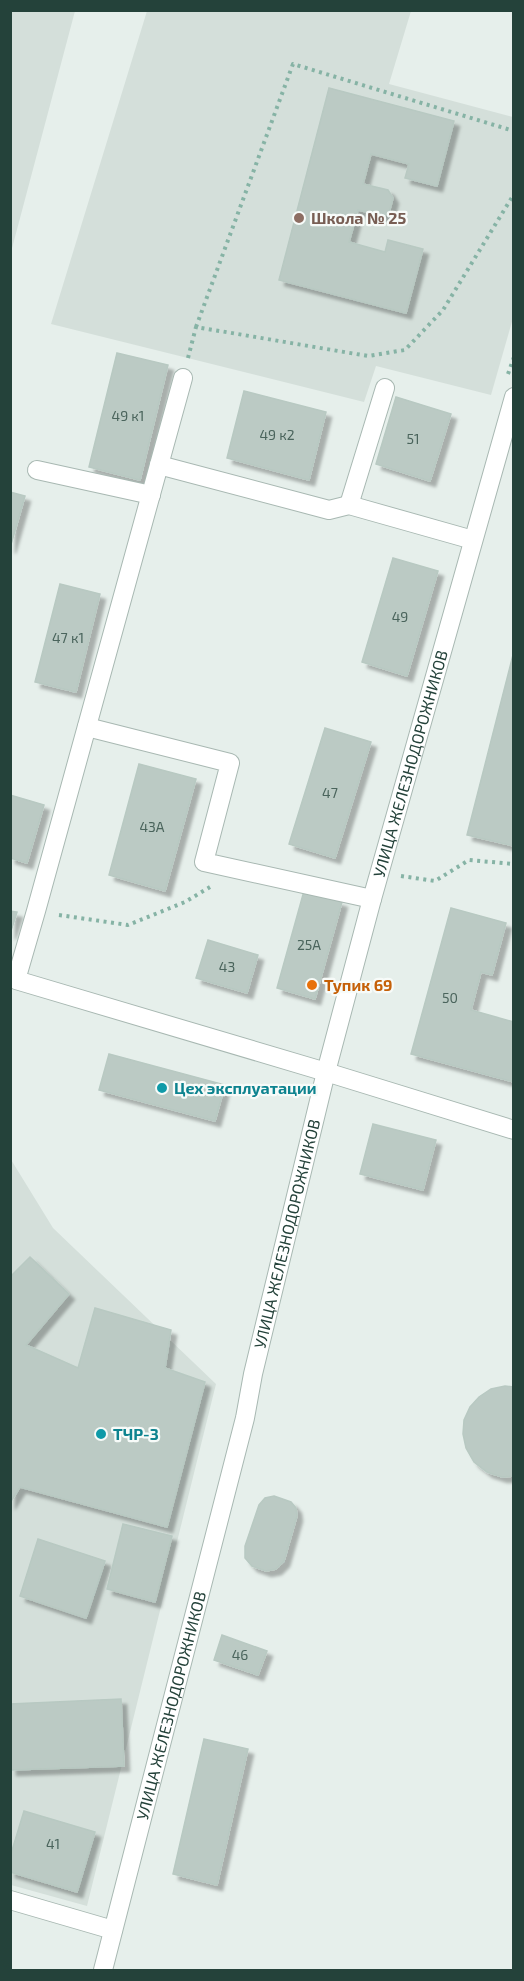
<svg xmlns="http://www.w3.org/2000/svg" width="524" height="1981" font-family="'Exo 2',sans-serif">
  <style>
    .built { fill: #d4dfda }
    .building { fill: #bbcac4; stroke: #b8c9c2; stroke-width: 1.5; filter: url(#shadow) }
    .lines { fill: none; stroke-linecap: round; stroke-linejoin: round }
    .minor-casing { stroke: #a8b8b2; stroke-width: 20 }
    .path { stroke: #86b3a5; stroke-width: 4; stroke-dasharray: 3 4.5; stroke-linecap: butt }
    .minor { stroke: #fff; stroke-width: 18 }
    .education-dot { fill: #8d6e63; stroke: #f7fbf9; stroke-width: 2 }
    .food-dot { fill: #e8710a; stroke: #f7fbf9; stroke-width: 2 }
    .culture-dot { fill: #0f9aa8; stroke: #f7fbf9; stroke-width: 2 }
    .labels { text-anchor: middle; stroke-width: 4.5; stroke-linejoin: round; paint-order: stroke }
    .number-label { font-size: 14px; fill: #4a645c }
    .education-label { font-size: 16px; font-weight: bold; fill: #785e54; stroke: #f7fbf9; text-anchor: start }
    .street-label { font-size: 16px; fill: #24423a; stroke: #f7fbf9 }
    .food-label { font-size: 16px; font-weight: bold; fill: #c56008; stroke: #f7fbf9; text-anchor: start }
    .culture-label { font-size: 16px; font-weight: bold; fill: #0d838f; stroke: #f7fbf9; text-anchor: start }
  </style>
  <defs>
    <filter id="shadow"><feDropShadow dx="5.5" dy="5.5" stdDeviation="1.5" flood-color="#0004"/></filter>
  </defs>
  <rect width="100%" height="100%" fill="#e6efeb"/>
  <path class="built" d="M11,10l64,1 -64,241 -1,-241z
    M147,11h264l-22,73 124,33v201l-22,77 -115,-29 -12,36 -313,-78z
    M10,1158l43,70 163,156 -129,522 -76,-21z"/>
  <path class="building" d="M329,88l125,33 -17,65 -32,-8 4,-14 -38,-10 -8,30 25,6 5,8 -4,15 -6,3 -25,-6 -9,32 36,10 3,-12 35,9 -17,64 -127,-33z
    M117,353l51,12 -28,115 -51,-13z
    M244,391l82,21 -17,68 -82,-22z
    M396,397l55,17 -21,67 -54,-17z
    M10,492l15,4 -15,52z
    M393,558l45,13 -31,105 -45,-14z
    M60,584l40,10 -24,98 -41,-10z
    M514,651v195l-47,-11z
    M325,728l46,14 -36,116 -46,-14z
    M139,764l57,15 -31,112 -56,-16z
    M10,795l34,10 -17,58 -17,-5z
    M304,891l38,11 -27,97 -38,-11z
    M451,908l55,15 -14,52 -11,-3 -10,38 43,12v60l-103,-28z
    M10,911l7,1 -7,22z
    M208,940l50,15 -11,38 -51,-15z
    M109,1054l116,31 -10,36 -116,-31z
    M373,1124l63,16 -13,50 -63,-16z
    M30,1257l39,37 -43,51 52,23 17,-60 76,22 -6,38 40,14 -38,145 -147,-40 -10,16v-226z
    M505,1386l9,1v89l-12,1 -15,-5 -13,-10 -8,-14 -3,-14 1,-14 6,-13 9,-10 12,-8z
    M274,1496l17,6 5,6 1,8 -13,45 -8,8 -10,2 -14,-5 -7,-8v-12l14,-41 6,-7z
    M123,1524l49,12 -17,66 -48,-13z
    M38,1539l67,22 -19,57 -66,-22z
    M222,1635l45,16 -9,24 -44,-15z
    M121,1699l3,67 -113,4 -1,-66z
    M204,1739l44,10 -31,136 -44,-11z
    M24,1811l71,21 -18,60 -67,-20v-15z"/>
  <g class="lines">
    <defs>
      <g id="minor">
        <path d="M183,378l-147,533 -20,69 310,92 188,58"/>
        <path d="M159,465l170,45 20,-5 124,35"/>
        <path d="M37,470l114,25"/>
        <path d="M349,505l36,-117"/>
        <path d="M87,727l143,36 -26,99 168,37"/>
        <path d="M10,1900l103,30"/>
        <path id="s1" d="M103,1970l142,-552 8,-44 73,-302 46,-173 142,-502"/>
      </g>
    </defs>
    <use href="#minor" class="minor-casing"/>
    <path class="path" d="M196,327l97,-263 221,67
      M188,358l8,-31 172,29 37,-6 38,-40 71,-116
      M508,374l6,-17
      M401,876l34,5 34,-21 45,4
      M59,915l69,10 57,-23 25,-15"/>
    <use href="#minor" class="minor"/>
  </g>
  <circle class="education-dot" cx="299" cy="218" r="6"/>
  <circle class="food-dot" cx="312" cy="985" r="6"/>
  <g class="culture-dot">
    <circle cx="162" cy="1088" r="6"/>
    <circle cx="101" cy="1434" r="6"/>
  </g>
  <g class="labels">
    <g class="number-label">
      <text x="128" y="421">49 к1</text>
      <text x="277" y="440">49 к2</text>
      <text x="413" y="444">51</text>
      <text x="400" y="622">49</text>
      <text x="68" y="643">47 к1</text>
      <text x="330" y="798">47</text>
      <text x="152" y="832">43А</text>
      <text x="309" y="950">25А</text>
      <text x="227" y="972">43</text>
      <text x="450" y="1003">50</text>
      <text x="240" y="1660">46</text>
      <text x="53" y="1849">41</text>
    </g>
    <g class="education-label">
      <text x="311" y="224">Школа № 25</text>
    </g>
    <g class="street-label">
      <text dy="6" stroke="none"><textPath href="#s1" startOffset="1245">УЛИЦА ЖЕЛЕЗНОДОРОЖНИКОВ</textPath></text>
      <text dy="6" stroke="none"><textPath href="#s1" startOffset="759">УЛИЦА ЖЕЛЕЗНОДОРОЖНИКОВ</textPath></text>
      <text dy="6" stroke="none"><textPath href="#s1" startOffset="273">УЛИЦА ЖЕЛЕЗНОДОРОЖНИКОВ</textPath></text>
    </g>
    <g class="food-label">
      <text x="324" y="991">Тупик 69</text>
    </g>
    <g class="culture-label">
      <text x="174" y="1094">Цех эксплуатации</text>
      <text x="113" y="1440">ТЧР-3</text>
    </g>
  </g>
  <rect width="524" height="1981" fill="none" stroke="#24423a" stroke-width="24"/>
</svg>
